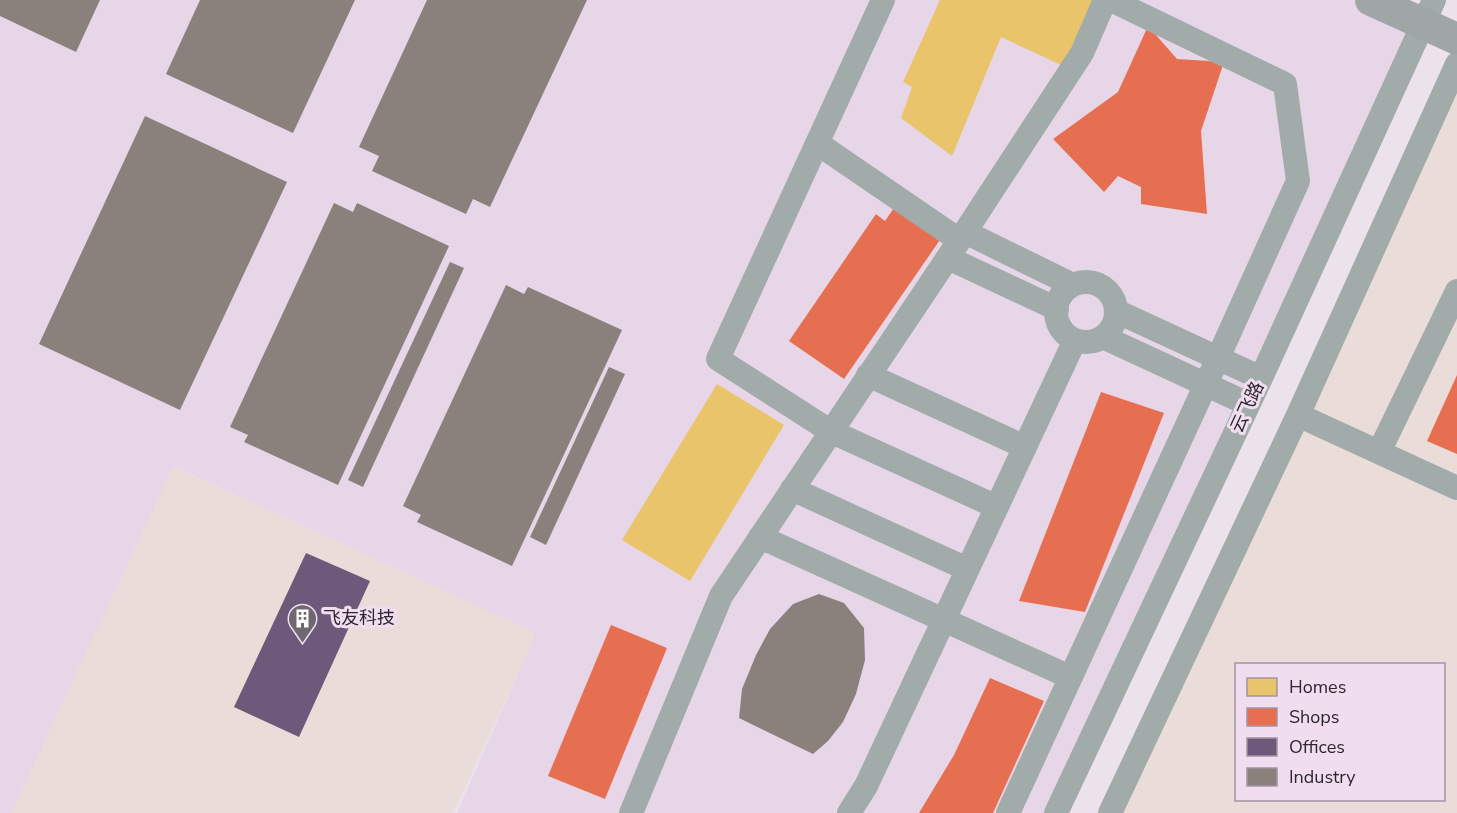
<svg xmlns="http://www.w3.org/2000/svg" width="1457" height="813" font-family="'Nunito Sans','Noto Sans SC',sans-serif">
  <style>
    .commercial { fill: #eadcd8; fill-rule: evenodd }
    .built { fill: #e7d6e7 }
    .homes { fill: #e9c46a }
    .shops { fill: #e76f51 }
    .offices { fill: #6d597a }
    .industry { fill: #8a817c }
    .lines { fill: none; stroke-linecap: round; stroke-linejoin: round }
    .minor { stroke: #a1acaa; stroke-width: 24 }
    .major { stroke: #a0a6a6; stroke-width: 32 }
    .labels { text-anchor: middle; stroke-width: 6; stroke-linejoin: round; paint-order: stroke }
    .street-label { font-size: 18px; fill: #2d262d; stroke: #f0def0 }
    .poi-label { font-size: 18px; fill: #2d262d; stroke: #f0def0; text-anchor: start }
  </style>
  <rect width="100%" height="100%" fill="#ece2ec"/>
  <path class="commercial" d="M1457,76v737h-347zM1236,664h208v136h-208z
    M172,466l365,167 -84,180h-443z"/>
  <path class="built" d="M0,0h1371l52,24 -367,789h-599l79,-180 -363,-167 -162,347h-11z"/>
  <path class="homes" d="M940,0h153l-30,66 -62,-29 -49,119 -51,-38 11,-31 -9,-5z
    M717,384l67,41 -94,156 -68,-41z"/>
  <path class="shops" d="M1148,26l29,33 47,3 -23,69 6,83 -66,-10v-17l-23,-11 -14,16 -51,-53 65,-47z
    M898,202l46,32 -100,145 -55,-38 87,-127 9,7z
    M1457,375v79l-30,-13z
    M1101,392l63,21 -79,199 -66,-11z
    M611,625l56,23 -62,151 -57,-23z
    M990,678l54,23 -51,112h-74l35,-58z"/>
  <path class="offices" d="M306,553l64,28 -71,156 -65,-30z"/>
  <path class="industry" d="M0,0h100l-24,52 -76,-36z
    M200,0h155l-62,133 -127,-59z
    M427,0h160l-97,207 -17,-8 -7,15 -94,-43 7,-15 -20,-9z
    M145,116l142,66 -107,228 -141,-66z
    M334,203l19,9 4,-9 92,43 -111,239 -94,-43 4,-7 -18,-8z
    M450,262l14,6 -101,219 -15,-7z
    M506,285l18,9 4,-7 94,43 -110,236 -95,-44 4,-7 -18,-9z
    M609,367l16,7 -79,171 -16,-8z
    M819,594l25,9 20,25 1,32 -9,34 -13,28 -15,19 -15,13 -74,-36 3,-29 14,-34 14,-26 23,-25z"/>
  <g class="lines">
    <path class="minor" d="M883,0l-165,359 112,72 167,76
      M817,143l142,97
      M965,232l108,53
      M948,258l109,51
      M1056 312a30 30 0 1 1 60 0a30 30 0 1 1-60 0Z
      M1116,311l145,67
      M1103,337l145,67
      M868,375l157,72
      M1298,415l159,73
      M1379,452l78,-161
      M792,489l175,80
      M760,537l310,140
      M631,813l90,-217 244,-364 117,-179 23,-53
      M849,813l17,-27 209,-446
      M1008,813l210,-455 80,-177 -13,-97 -174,-84
      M1056,813l205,-435 173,-378
      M1110,813l188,-398 159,-351"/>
    <path class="major" d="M1371,0l86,39"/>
  </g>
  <defs>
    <symbol id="building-pin" viewBox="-11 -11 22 30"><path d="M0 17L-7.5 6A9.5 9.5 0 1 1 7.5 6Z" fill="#706870" stroke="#f0def0"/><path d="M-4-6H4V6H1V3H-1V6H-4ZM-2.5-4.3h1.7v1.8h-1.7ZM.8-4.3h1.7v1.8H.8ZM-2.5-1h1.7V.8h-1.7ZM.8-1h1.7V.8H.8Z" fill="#fff"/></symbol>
  </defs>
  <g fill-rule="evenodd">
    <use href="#building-pin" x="286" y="602" width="33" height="45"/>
  </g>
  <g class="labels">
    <g class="street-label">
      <text transform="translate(1247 407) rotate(-65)" y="6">云飞路</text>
    </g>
    <g class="poi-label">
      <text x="323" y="624">飞友科技</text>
    </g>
  </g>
  <rect x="1235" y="663" width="210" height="138" fill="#f0def0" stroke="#a294a2" stroke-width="1.5"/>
  <rect x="1247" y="678" width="30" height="18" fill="#e9c46a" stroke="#a294a2" stroke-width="1.5"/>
  <text x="1289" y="693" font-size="18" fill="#2d262d">Homes</text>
  <rect x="1247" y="708" width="30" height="18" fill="#e76f51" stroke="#a294a2" stroke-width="1.5"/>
  <text x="1289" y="723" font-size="18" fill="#2d262d">Shops</text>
  <rect x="1247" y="738" width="30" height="18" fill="#6d597a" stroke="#a294a2" stroke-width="1.5"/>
  <text x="1289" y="753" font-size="18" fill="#2d262d">Offices</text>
  <rect x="1247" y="768" width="30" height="18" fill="#8a817c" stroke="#a294a2" stroke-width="1.5"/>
  <text x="1289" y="783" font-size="18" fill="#2d262d">Industry</text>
</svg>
